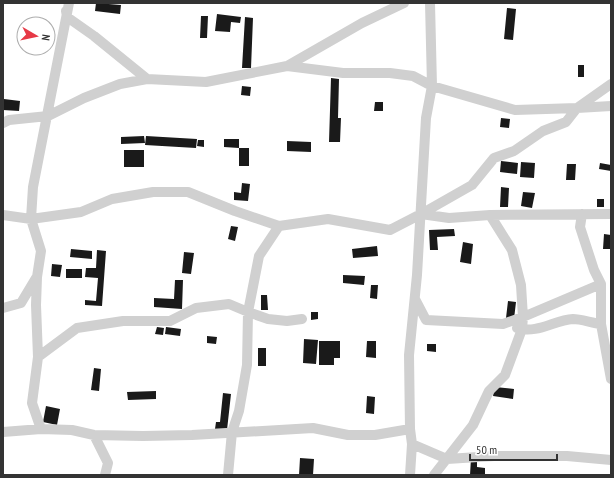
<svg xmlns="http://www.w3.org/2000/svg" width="614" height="478" font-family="'PT Sans Narrow',sans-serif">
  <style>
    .building { fill: #1a1a1a }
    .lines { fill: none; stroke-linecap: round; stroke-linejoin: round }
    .minor { stroke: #d0d0d0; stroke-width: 10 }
  </style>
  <rect width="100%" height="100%" fill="#fff"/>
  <path class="building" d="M96,3l25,2 -1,9 -25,-3z
    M507,8l9,1 -3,31 -9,-1z
    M217,14l24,3 -1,6 -9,-1 -1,10 -15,-1z
    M201,16h7l-1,22h-7z
    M245,17l8,1 -2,50h-9z
    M578,65h6v12h-6z
    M331,78l8,1 -1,39h3l-1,24h-11z
    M242,86l9,1 -1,9 -9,-1z
    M4,99l16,2 -1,10 -16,-1z
    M375,102h8v9h-9z
    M501,118l9,1 -1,9 -9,-1z
    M144,136l1,7 -24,1v-7z
    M146,136l51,3 -1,9 -51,-3z
    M224,139h15v9l-15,-1z
    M198,140h6v7l-7,-1z
    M287,141l24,1v10l-24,-1z
    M239,148h10v18h-10z
    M124,150h20v17h-20z
    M501,161l17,2 -1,11 -17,-2z
    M521,162l14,1 -1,15 -14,-1z
    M600,163l11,2v6l-12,-2z
    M567,164h9l-1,16h-9z
    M242,183l8,1 -2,17 -14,-1v-8l7,1z
    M501,187l8,1 -1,19h-8z
    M523,192l12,1 -3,15 -11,-2z
    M597,199h7v8h-7z
    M231,226l7,1 -3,14 -7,-2z
    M454,229l1,7 -18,1 1,13h-8l-1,-20z
    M604,234l7,1v14h-8z
    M463,242l10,2 -2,20 -11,-2z
    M377,246l1,10 -25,2 -1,-9z
    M71,249l21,2v8l-22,-2z
    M97,250l9,1 -4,55 -17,-1v-5l11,1 2,-23 -13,-1 1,-9h10z
    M184,252l10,1 -3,21 -9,-1z
    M52,264l10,1 -2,12 -9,-1z
    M66,269h16v9h-16z
    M343,275l22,1 -1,9 -21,-2z
    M175,280h8l-1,29 -28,-2v-9l20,1z
    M371,285h7l-1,14 -7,-1z
    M261,295h6l1,15h-7z
    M508,301l8,1 -2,17 -8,-1z
    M311,312h7v7l-7,1z
    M157,327l7,1 -1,7 -8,-1z
    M166,327l15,2 -1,7 -15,-2z
    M207,336l10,1 -1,7 -9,-1z
    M304,339l14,1 -2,24 -13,-1z
    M319,341h21v17h-6v7h-15z
    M367,341h9v17l-10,-1z
    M427,344h9v8l-9,-1z
    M258,348h8v18h-8z
    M94,368l7,1 -2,22 -8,-1z
    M495,387l19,2 -1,10 -20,-3z
    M156,391v8l-28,1 -1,-8z
    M223,393l8,1 -4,36 -12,-1 1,-7h4z
    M367,396l8,1 -1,17 -8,-1z
    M46,406l14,3 -3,16 -14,-3z
    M300,458l14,1 -1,16h-14z
    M471,458l6,1v8l8,1v7h-15z"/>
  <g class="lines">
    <path class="minor" d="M66,11l1,6 27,19 53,43
      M287,66l56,7h47l23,3 19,10 83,24 62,-2 34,-2
      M3,123l6,-3 39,-4 36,-18 36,-14 27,-5 59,3 81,-16 75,-43 42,-20
      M421,214l28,4 41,-3 121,-1
      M582,214l-2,13 14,43 7,14v40l10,55
      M3,215l28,4 50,-7 31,-13 41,-7h35l47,19 44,15 49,-7 62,11 31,-16 51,-29 22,-27 20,-7 29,-20 23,-9 11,-14 34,-24
      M415,299l11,21 77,4 20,-7 78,-33
      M3,308l18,-5 15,-25
      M517,328c21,6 37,-8 56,-9 8,0 19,4 28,5
      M38,357l39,-29 46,-7h47l26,-13 33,-4 19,8 20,7 19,2 15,-2
      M41,429l-9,-26 6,-46 -2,-52 1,-28 4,-26 -10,-32 2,-32 36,-184
      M3,432l38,-3 31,1 22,5 49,1 49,-1 121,-7 35,7h27l35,-6
      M94,435l14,28 -3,12
      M412,444l35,15 47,-3h73l44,4
      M228,475l4,-43 7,-21 8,-46 1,-53 11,-56 20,-30
      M410,475l2,-31 -2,-15 -1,-74 8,-80 9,-157 6,-32 -2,-83
      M434,475l39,-50 16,-34 16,-16 17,-46 1,-12 -2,-32 -9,-35 -22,-35"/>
  </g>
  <rect width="614" height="478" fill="none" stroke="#333333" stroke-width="8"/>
  <g transform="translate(36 36) rotate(99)"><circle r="19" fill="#ffffff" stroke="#adadad"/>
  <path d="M0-3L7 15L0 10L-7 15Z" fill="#e63946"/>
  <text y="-6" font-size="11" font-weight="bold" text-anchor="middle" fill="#333333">N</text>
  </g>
  <path d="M470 454v6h87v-6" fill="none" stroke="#333333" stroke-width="2"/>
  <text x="476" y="454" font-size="12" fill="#333333" stroke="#ffffff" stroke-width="3" paint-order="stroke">50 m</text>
</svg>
